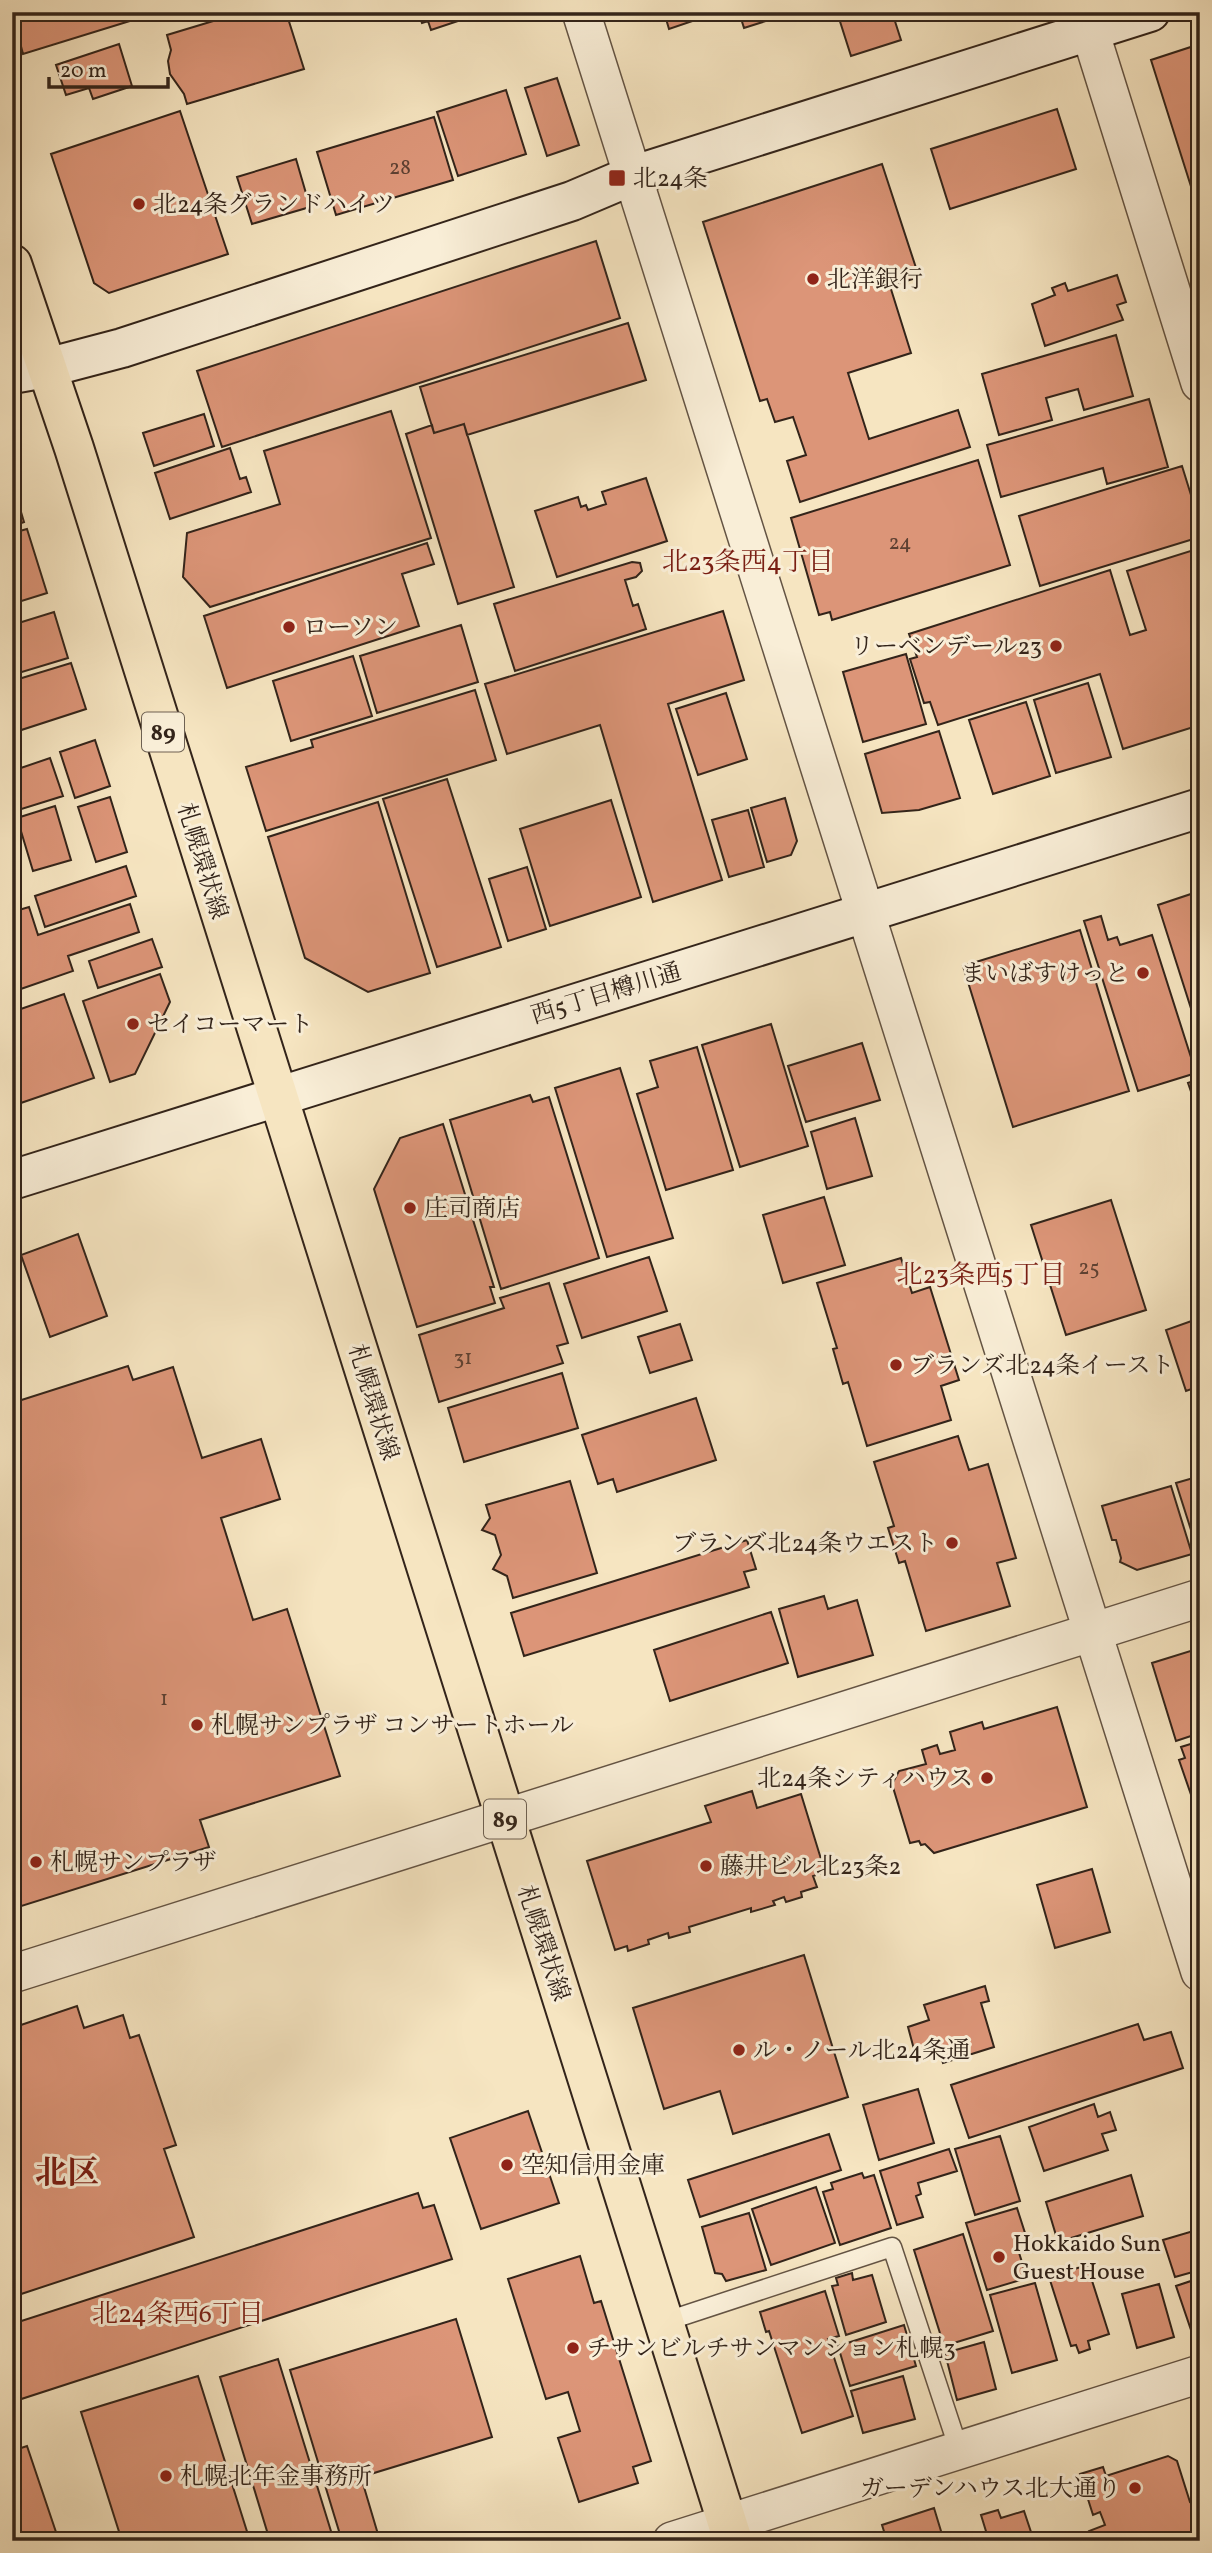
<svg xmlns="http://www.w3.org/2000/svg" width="1212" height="2553" font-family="Vollkorn,'Noto Serif JP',serif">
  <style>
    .building { fill: #dc9578; stroke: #33241a; stroke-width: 2 }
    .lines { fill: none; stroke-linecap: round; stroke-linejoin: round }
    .lane-casing { stroke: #645444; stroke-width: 21 }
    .street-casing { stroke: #645444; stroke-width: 40 }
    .secondary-casing { stroke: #33241a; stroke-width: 42 }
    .primary-casing { stroke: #33241a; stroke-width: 42 }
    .lane { stroke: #f9eed7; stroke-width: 18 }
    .street { stroke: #f9eed7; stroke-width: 37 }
    .secondary { stroke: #f9eed7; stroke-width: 38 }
    .primary { stroke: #f6e5c1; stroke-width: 38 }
    .poi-dot { fill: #8f2418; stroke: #f9eed7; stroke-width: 2.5 }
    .labels { text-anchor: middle; stroke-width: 6; stroke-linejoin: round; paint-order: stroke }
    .number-label { font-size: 21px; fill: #5d4032 }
    .shield { fill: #f9eed7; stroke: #6e6153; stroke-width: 2 }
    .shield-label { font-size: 23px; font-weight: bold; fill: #33241a }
    .poi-label { font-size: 24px; fill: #33241a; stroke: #f9eed7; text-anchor: start }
    .street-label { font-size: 24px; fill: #33241a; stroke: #f9eed7 }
    .neighbourhood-label { font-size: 26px; fill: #7a1f14; stroke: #f9eed7 }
    .district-label { font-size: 32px; font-weight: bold; fill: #7a1f14; stroke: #f9eed7 }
  </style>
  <rect width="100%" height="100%" fill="#f6e5c1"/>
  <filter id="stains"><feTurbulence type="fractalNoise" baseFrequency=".00286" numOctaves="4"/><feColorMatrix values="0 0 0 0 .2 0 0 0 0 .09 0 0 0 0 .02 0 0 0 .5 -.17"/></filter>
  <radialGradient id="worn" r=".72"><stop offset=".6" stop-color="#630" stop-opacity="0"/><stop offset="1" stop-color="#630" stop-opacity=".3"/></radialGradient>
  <path class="building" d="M12,12h147l-136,42z
    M243,12h43l18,57 -117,35 -3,-10 -14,-20 -2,-13 3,-11 -4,-15z
    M418,12h67l-54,18 -3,-9 -6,2z
    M664,12h55l-50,17z
    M739,12h55l-50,16z
    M837,12h55l9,28 -50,16z
    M119,44l13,42 -39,13 -4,-11 -23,7 -10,-30z
    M1200,44v171l-49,-155z
    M557,78l22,67 -32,11 -22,-68z
    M506,90l20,64 -68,22 -21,-64z
    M1057,109l19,60 -126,40 -19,-60z
    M180,111l48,143 -119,39 -15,-10 -43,-129z
    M434,117l19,63 -117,35 -19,-63z
    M296,159l14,48 -58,17 -15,-47z
    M882,164l37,113 -29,9 21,67 -63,20 21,66 89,-29 12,37 -170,55 -13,-41 19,-6 -13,-38 -18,5 -8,-23 -7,2 -57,-179z
    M596,241l24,77 -398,129 -25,-76z
    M1117,275l9,27 -9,3 6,15 -78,26 -13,-42 23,-9 -3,-7 13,-5 3,8z
    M628,323l18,57 -179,55 -3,-11 -30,9 -14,-46z
    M1116,335l17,61 -49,14 -6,-21 -32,9 6,22 -53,15 -17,-61z
    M1149,399l19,68 -61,17 -4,-16 -102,29 -14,-52z
    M391,411l40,127 -221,69 -27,-30 4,-44 93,-29 -16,-53z
    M204,414l10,32 -60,20 -11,-33z
    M464,424l50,163 -56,17 -52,-170 26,-9 2,8z
    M230,448l10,31 6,-2 5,15 -81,27 -15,-46z
    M978,460l32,105 -178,55 -2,-8 -11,3 -28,-97z
    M1182,466l18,58v13l-160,49 -21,-70z
    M646,478l21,63 -110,36 -22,-66 43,-14 3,10 5,-2 2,5 18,-6 -4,-12z
    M15,492l9,30 -12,4v-33z
    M27,529l20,64 -35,11v-71z
    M427,543l7,21 -32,10 17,52 -192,62 -23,-72z
    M1200,548v177l-77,24 -23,-75 -162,51 -8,-23 -6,1 -14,-44 7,-2 -8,-23 201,-64 20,65 16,-5 -19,-59z
    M632,562l8,1 2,8 -6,6 -11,3 8,26 5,-2 8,25 -131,42 -21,-67z
    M723,611l21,69 -76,24 54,176 -69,22 -53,-177 -93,29 -22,-70z
    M54,612l14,46 -56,17v-50z
    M461,625l17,57 -101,31 -17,-57z
    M906,654l20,70 -63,18 -20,-70z
    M353,656l19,60 -81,25 -18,-60z
    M71,663l15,46 -74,24v-52z
    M1088,683l23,74 -55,16 -22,-73z
    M475,690l21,70 -230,71 -20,-64 67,-20 -2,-7z
    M726,693l21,66 -49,16 -22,-66z
    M1026,702l24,74 -57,18 -24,-74z
    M939,731l21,67 -41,12 -37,3 -17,-59z
    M95,740l15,46 -35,12 -15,-46z
    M50,758l13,38 -51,16v-41z
    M447,779l54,168 -64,20 -54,-168z
    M110,797l17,55 -31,10 -18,-55z
    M785,798l12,43 -6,14 -24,7 -16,-54z
    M611,800l30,97 -91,29 -30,-97z
    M378,802l52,171 -62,19 -63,-34 -37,-121z
    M55,806l16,54 -38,11 -16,-53z
    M748,810l16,57 -35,10 -17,-57z
    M126,866l10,30 -91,31 -10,-31z
    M527,867l19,62 -38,12 -19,-62z
    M1200,891v128l-5,2 -37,-116z
    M130,904l9,28 -71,24 5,15 -61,21v-80l17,-5 9,28z
    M1101,916l7,24 9,-3 3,8 32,-10 44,138 -58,18 -54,-170z
    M1080,930l49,161 -116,36 -50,-161z
    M152,939l10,28 -64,21 -9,-27z
    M160,974l10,28 -35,72 -25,8 -27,-81z
    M64,994l30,84 -82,28v-94z
    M771,1024l37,122 -68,21 -38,-122z
    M862,1043l18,57 -74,22 -18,-56z
    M697,1047l36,123 -67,20 -29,-96 21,-7 -8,-26z
    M620,1068l53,170 -66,19 -52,-169z
    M1200,1079v39l-12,-35z
    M530,1095l3,7 16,-5 50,161 -98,31 -51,-169z
    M855,1118l17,58 -45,13 -16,-57z
    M443,1124l51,163h-4l5,16 -78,24 -43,-138 26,-51z
    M824,1197l21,68 -62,18 -20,-68z
    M1111,1200l35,110 -80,25 -35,-110z
    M78,1234l29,82 -57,21 -29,-82z
    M649,1257l18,54 -85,27 -18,-54z
    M901,1258l11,35 18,-6 29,93 -18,6 10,34 -84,26 -19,-64 -5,2 -10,-35 4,-1 -20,-65z
    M549,1283l19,60 -11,3 6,17 -124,39 -20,-67 85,-27 -4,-10z
    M1200,1318v68l-14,5 -20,-61z
    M680,1324l12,36 -42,13 -12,-36z
    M128,1366l5,14 40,-13 29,91 59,-19 19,60 -59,19 32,102 34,-11 53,167 -140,44 9,27 -197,62v-506z
    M562,1373l16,55 -114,34 -16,-54z
    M696,1398l20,62 -99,32 -4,-13 -15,5 -16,-49z
    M958,1436l11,34 19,-6 28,94 -19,5 13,43 -84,25 -21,-70 -6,2 -11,-35 6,-2 -20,-64z
    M1200,1476v51l-9,3 -15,-47z
    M570,1481l27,92 -84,25 -6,-22 -14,-7 8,-14 -6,-20 -13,-5 8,-12 -4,-13z
    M1171,1486l21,68 -55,16 -17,-8 1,-4 -5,-18h-4l-10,-34z
    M747,1540l9,29 -12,3 5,15 -225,69 -13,-43z
    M824,1596l4,13 29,-9 16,55 -75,22 -19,-68z
    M771,1612l17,51 -118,38 -16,-51z
    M1200,1648v85l-24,8 -24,-78z
    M1057,1707l30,100 -153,46 -9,-9 -4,1 -2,-4 -9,2 -18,-59 7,-13 27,-7 -4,-14 15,-5 3,9 15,-4 -5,-18 32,-10 2,7z
    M1200,1741v70l-3,1 -18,-52 6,-2 -4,-11z
    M752,1791l5,17 44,-14 24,78 -12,4 4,11 -16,5 1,5 -16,5 -2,-5 -11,4 2,4 -24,7v-4l-62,19 1,5 -21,6 -1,-5 -20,7 1,4 -21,7 -1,-5 -12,4 -28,-89 124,-39 -6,-16z
    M1092,1869l18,63 -55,16 -18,-63z
    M804,1955l44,142 -115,37 -13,-43 -56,18 -31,-101z
    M985,1986l4,15 -8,2 13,44 -51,16 -6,-17 -22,7 -7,-26 21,-7 -5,-15z
    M77,2006l7,22 39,-13 7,23 9,-3 37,110 -12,4 30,88 -182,60v-269z
    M1138,2024l6,16 27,-8 12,36 -214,70 -18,-53z
    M918,2089l16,54 -55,17 -16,-55z
    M1094,2104l4,13 12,-5 6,18 -14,4 6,16 -64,21 -15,-44z
    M528,2111l31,92 -78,26 -31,-91z
    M829,2134l12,36 -141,47 -12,-37z
    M1000,2136l20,65 -45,14 -20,-66z
    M949,2149l8,22 -39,12 3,11 -5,2 7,21 -26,8 -17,-54z
    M862,2173l2,5 10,-3 17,53 -51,17 -17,-53 10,-3 -2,-6z
    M1131,2175l12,41 -85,26 -12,-40z
    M816,2187l19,56 -64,22 -19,-56z
    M418,2193l5,15 11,-3 18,54 -440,143v-78z
    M1017,2208l8,25 -11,4 13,41 -40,12 -21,-67z
    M749,2213l17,57 -40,11 -4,-7 -7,-1 -13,-46z
    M1200,2229v41l-25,7 -12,-37z
    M963,2234l30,97 -49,15 -30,-96z
    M580,2256l14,47 7,-2 50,160 -18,6 5,16 -59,19 -21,-64 22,-7 -12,-39 -22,7 -38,-120z
    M1087,2265l22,69 -21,7 2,8 -11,4 -3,-8 -5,1 -22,-69z
    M852,2273l1,7 19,-5 14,47 -40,13 -14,-49 6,-1 -2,-7z
    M1200,2278v49l-9,3 -15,-44z
    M1035,2283l22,77 -45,13 -22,-78z
    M1159,2284l15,53 -37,11 -15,-54z
    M825,2291l14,45 -11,3 25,77 -51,17 -33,-102 -3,1 -6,-20z
    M456,2319l36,118 -131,40 19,64h-38l-52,-171z
    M904,2325l12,41 -66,20 -12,-40z
    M984,2342l12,47 -39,11 -12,-47z
    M278,2359l56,182h-64l-50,-164z
    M198,2376l52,165h-128l-41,-129z
    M903,2376l12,43 -52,14 -12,-42z
    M27,2446l32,95h-47v-90z
    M1200,2447v27l-8,-25z
    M1168,2456l9,5 13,41 5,-1 5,15v25h-108l-3,-10 16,-6 -5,-13 -7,3 -13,-41 23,-7 3,9z
    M934,2508l10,33h-57l-5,-16z
    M998,2510l3,8 23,-7 10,30h-45l-8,-26z"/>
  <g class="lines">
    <defs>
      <path id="lane" d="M664,2322l228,-75 67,203"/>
      <path id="street" d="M581,12l619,1960
        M1084,12l116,371
        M12,1974l1188,-376
        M672,2541l528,-167"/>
      <path id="secondary" d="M12,374l34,-6 76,-20 450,-147 59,-25 519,-164
        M12,1180l1188,-372"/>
      <path id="primary" d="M12,264l62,184 659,2093"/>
    </defs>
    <use href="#lane" class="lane-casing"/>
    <use href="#street" class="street-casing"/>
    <use href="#secondary" class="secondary-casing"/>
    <use href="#primary" class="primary-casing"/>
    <use href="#lane" class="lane"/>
    <use href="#street" class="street"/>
    <use href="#secondary" class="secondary"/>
    <use href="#primary" class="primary"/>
  </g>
  <g class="poi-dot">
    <rect x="608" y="169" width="18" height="18" rx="3.5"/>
    <circle cx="139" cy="204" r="7"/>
    <circle cx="813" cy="279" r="7"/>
    <circle cx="289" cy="627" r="7"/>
    <circle cx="1056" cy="646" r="7"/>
    <circle cx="1143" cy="973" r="7"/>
    <circle cx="133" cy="1024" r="7"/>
    <circle cx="410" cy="1208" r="7"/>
    <circle cx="896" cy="1365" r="7"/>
    <circle cx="952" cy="1543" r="7"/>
    <circle cx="197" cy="1725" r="7"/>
    <circle cx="987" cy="1778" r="7"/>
    <circle cx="36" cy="1862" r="7"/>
    <circle cx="706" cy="1866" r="7"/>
    <circle cx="739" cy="2050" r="7"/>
    <circle cx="507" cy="2165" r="7"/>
    <circle cx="999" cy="2257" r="7"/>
    <circle cx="573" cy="2348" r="7"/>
    <circle cx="166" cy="2476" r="7"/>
    <circle cx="1135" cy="2488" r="7"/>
  </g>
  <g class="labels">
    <g class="number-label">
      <text x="400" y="174">28</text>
      <text x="900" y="549">24</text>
      <text x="1089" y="1274">25</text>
      <text x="463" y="1364">31</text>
      <text x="164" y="1705">1</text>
    </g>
    <g class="shield">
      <rect x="142" y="712.5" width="42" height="39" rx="5"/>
      <rect x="484" y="1799.5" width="42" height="39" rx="5"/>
    </g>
    <g class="shield-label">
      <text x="163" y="740">89</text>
      <text x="505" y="1827">89</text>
    </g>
    <g class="poi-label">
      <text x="633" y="186">北24条</text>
      <text x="153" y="212">北24条グランドハイツ</text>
      <text x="827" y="287">北洋銀行</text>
      <text x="303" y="635">ローソン</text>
      <text x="1042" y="654" text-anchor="end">リーベンデール23</text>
      <text x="1129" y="981" text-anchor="end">まいばすけっと</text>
      <text x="147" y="1032">セイコーマート</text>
      <text x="424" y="1216">庄司商店</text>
      <text x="910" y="1373">ブランズ北24条イースト</text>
      <text x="938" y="1551" text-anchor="end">ブランズ北24条ウエスト</text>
      <text x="211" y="1733">札幌サンプラザ コンサートホール</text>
      <text x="973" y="1786" text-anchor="end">北24条シティハウス</text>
      <text x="50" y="1870">札幌サンプラザ</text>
      <text x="720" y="1874">藤井ビル北23条2</text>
      <text x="753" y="2058">ル・ノール北24条通</text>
      <text x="521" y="2173">空知信用金庫</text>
      <text x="1013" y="2251">Hokkaido Sun<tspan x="1013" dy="28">Guest House</tspan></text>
      <text x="587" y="2356">チサンビルチサンマンション札幌3</text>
      <text x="180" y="2484">札幌北年金事務所</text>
      <text x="1121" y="2496" text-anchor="end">ガーデンハウス北大通り</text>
    </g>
    <g class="street-label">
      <text transform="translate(203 861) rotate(73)" y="8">札幌環状線</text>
      <text transform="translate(606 993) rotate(-17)" y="8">西5丁目樽川通</text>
      <text transform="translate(374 1402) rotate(73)" y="8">札幌環状線</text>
      <text transform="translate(544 1943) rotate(72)" y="8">札幌環状線</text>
    </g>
    <g class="neighbourhood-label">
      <text x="748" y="570">北23条西4丁目</text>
      <text x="981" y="1283">北23条西5丁目</text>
      <text x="178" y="2322">北24条西6丁目</text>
    </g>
    <g class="district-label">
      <text x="67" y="2183">北区</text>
    </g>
  </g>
  <rect width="1212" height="2553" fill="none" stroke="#f6e5c1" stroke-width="42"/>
  <rect x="14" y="14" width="1184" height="2525" fill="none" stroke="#33241a" stroke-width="3.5"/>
  <rect x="21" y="21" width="1170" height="2511" fill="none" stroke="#33241a" stroke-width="2"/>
  <path d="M49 77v10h119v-10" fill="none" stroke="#33241a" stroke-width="3.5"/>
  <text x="60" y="77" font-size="21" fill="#33241a" stroke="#f9eed7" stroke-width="5" paint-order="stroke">20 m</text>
  <rect width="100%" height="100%" filter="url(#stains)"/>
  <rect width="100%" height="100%" fill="url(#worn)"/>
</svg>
